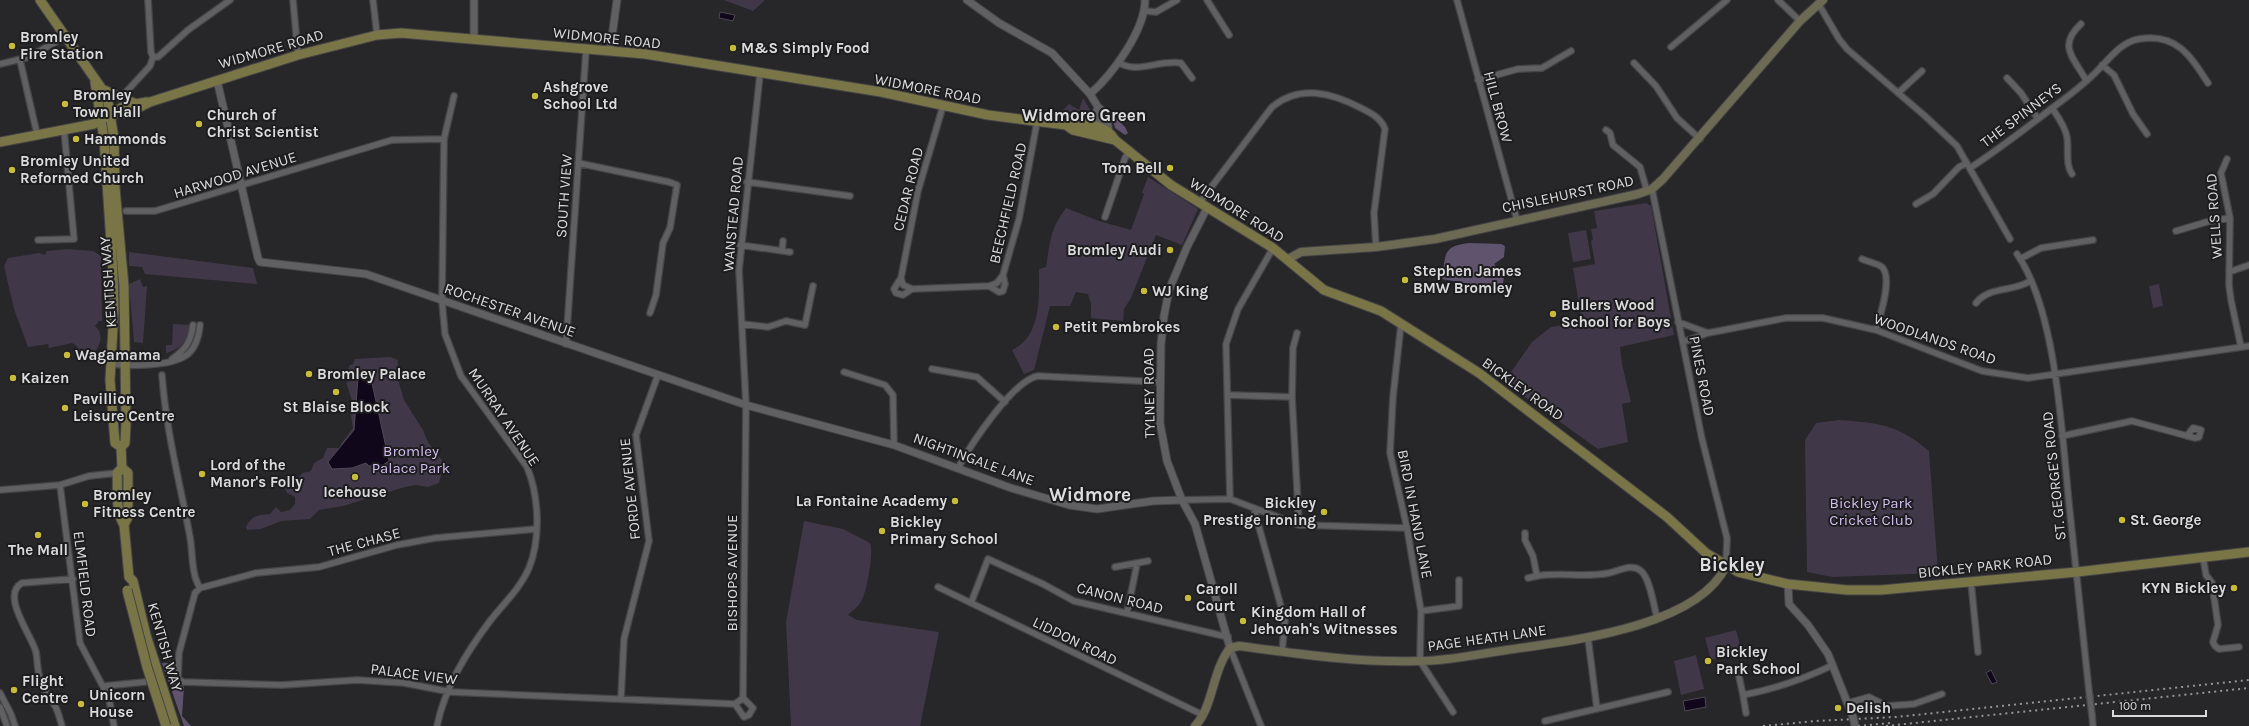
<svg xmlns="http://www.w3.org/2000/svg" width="2249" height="726" font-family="Karla,sans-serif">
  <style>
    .green { fill: #403849 }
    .forest { fill: #5f536d }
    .water { fill: #11071b; stroke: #4e4755 }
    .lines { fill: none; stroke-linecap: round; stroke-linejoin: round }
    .minor-casing { stroke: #454446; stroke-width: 8 }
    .tertiary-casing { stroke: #454446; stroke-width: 9 }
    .secondary-casing { stroke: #454446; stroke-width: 10 }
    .primary-casing { stroke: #454446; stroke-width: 11 }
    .minor { stroke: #605f61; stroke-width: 5.5 }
    .tertiary { stroke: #605f61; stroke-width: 7 }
    .secondary { stroke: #6d6a54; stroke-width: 8 }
    .primary { stroke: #7a7547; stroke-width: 9 }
    .rail { stroke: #959496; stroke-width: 2; stroke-dasharray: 2 4; stroke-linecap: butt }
    .minor-bridge-casing { stroke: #454446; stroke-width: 8; stroke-linecap: butt }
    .tertiary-bridge-casing { stroke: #454446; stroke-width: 9; stroke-linecap: butt }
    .primary-bridge-casing { stroke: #454446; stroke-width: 11; stroke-linecap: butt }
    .minor-bridge { stroke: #605f61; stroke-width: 5.5 }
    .tertiary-bridge { stroke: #605f61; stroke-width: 7 }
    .primary-bridge { stroke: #7a7547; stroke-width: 9 }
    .poi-dot { fill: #c8bb3b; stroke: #1d1c1e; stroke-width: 1.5 }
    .labels { text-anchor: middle; stroke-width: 4; stroke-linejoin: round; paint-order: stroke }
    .poi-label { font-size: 15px; font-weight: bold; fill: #dbdbdc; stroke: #1d1c1e; text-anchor: start }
    .street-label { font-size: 15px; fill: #dbdbdc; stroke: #1d1c1e }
    .park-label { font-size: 15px; fill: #d4bdf0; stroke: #1d1c1e }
    .quarter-label { font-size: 17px; font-weight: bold; fill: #dddcdf; stroke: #1d1c1e }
    .district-label { font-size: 19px; font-weight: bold; fill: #dddcdf; stroke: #1d1c1e }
  </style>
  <rect width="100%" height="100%" fill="#272628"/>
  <path class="green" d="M724,0h41l-12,11z
    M1083,98l8,13 -2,8 -33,-2 13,-13 10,6z
    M1148,177l50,32 -16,36 -26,-10 -25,63 -7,11 -1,12 -32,-3v-14l-3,-10 -12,-2 -6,14h-20l-16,64 -10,4 -12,-24c30,-14 27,-54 27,-81l7,-2c4,-24 4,-38 20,-59l33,13 32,9 13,-36 -2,-2z
    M1646,203l5,3 23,129 -54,12 2,17 9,38 -9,2 6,38 -30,7 -94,-67 28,-40 19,-15 31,-5 -9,-54 22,-4 -4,-23 2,-1 -2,-11 6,-1 -3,-17z
    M1586,230l5,29 -18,3 -5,-29z
    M67,249l26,2 8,5 1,65h-3l-4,5c9,8 6,17 0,26l-15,5 -3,-11 -5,-3 -23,5 -1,-4 -20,3 -14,-38 -10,-43 4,-8 31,-5 6,2 2,-4z
    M129,252l124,16 4,16 -112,-10 -3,-7 -13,-1z
    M140,279l3,8 4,-1 -4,57 -9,-1 -5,-58z
    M2159,284l4,22 -10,2 -4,-22z
    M173,324l17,1c-3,15 -8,24 -24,28v-8h6z
    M390,357l8,3 -1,16 7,24 19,30 5,12 16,21 -5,20 -11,4 -12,-2 -11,2 -62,19 -24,4 -9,9 -29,2 -20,8 -14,1 -1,-3c6,-12 12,-12 24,-13l6,-7 5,5 9,-2 5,-6v-7l-8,-4 -2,-5 18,-15 8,-2 3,-8 9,-5 4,-10h12l3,8 -5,7c12,7 21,-6 34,-3 6,1 10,6 14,0l-10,-50 -4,-33 -3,-3 -4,2c-2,8 -5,18 -4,26 0,4 3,7 4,12 2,13 -7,33 -21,35l-2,-5 12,-16 -2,-12 2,-12 -7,-22 6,-1 -4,-11 2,-5 3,-1 2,-5z
    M1839,420c40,3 58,4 90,31l9,122 -106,4 -25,-5 -2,-132 11,-17z
    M804,521l39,8 27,14c4,10 -3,48 -9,59 -3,5 -9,9 -13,13l9,5 82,12 -19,94h-129l-5,-104z
    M1736,630l6,22 -31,8 -6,-22z
    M1696,655l8,34 -23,6 -7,-34z"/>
  <path class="forest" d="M1111,113l14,14 3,6 -3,2 -10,-7z
    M1470,243l31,1 4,2 -1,11 -10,7 4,5 7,1 -3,20 -60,-11c4,-25 0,-33 28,-36z
    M162,663h9l6,20 7,4 -2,29 9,10h-7z"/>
  <path class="water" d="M720,12l15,3 -2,6 -14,-3z
    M365,371h5l2,12 17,78 -6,4 -14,1 -3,-3 -14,5 -20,1 -4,-7 26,-32 4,-52 1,-4z
    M1991,670l6,12 -5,2 -6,-11z
    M1705,697l1,10 -21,4 -2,-10z"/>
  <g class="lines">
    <defs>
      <path id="minor" d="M148,0l3,52 2,5
        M293,0l5,55
        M373,0l4,35
        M1207,0l22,35
        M1457,0l60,220
        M1778,0l22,21
        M1818,3l21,36 8,10 78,67 32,30 53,93
        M1145,11l11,1 21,-12
        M2081,24c-24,22 -7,34 5,56
        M1671,47l56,-47
        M153,57h5l30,-27 42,-30
        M20,60l17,74
        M1118,62c19,13 41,-3 63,1l11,15
        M1634,63l22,23 21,32 23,21
        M0,64l29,-7 37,-21
        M2102,65l12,10 19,39 14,20
        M2007,78l14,15 17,26
        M1478,80l40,-11 24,-1 29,-17
        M126,92l24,-26 3,-9
        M1898,93l24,-22
        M943,106l-25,85 -17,87 2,7 9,4 77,-3 10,6 4,-1 2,-7 -2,-9 16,-56 18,-97
        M2052,108c6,9 13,18 15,29 2,13 -2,27 5,37
        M1606,130l4,3 3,12 27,22 7,24
        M2227,159l-6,14 9,45 -1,67 2,15 10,47
        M578,163l91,19 8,3 -7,43 -7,15 -7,52 -6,18
        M1970,168c28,-18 55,-39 81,-59 16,-12 34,-25 47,-39 12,-12 23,-28 41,-31 37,-6 51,16 69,44
        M747,182l103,14
        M1652,189l50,250 25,99 -1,28
        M1200,202l72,-95c28,-23 60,-14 89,1 10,5 20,10 24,21l-11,84 2,34
        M1916,204l17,-10 26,-27 8,-4
        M126,211h29l237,-71 52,-1
        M1105,217l20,-59 5,-8
        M2176,231l34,-10 20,-3
        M38,240l36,-1 -10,-110
        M740,245l50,7
        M782,251l1,-10
        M2017,254c41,59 45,187 53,259 6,59 13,118 19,178
        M1862,259c6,3 15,4 20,8 11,11 -2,49 -6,63
        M2020,259l21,-11 52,-8
        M2229,272l20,-7
        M901,278l-7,11 2,4 7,2 9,-6
        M989,286l8,-3 6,-8
        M1976,303c13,-17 38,-11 54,-22
        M1678,322l30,11 -25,9
        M742,324l26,3 18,-6 19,4 8,-39
        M1401,324l-8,73 -3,56 17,75 14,83 -1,50 33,51
        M1708,333l78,-15h37l53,12 106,41 46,7 221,-32
        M566,344l20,-294
        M172,359c13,-9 19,-17 21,-34
        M111,364c19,2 61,3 77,-10 8,-7 11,-19 12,-29
        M932,369l45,8 28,25
        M844,372l41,13 8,10 1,50
        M162,375c4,56 18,108 28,162 3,16 1,37 10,51
        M1228,395l64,2 7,128
        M1292,397l1,-49 4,-15
        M2062,436l70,-15 63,17 4,-1 2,-7 -8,-2 -6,8
        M958,468c12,-22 55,-88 80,-92l122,6
        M60,485l20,158 29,55 5,28
        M0,490l60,-5 29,-9 28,-3
        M1230,499l-4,-155 12,-35 35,-61
        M1182,500l48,-1 69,26 108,3
        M1254,509l31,112 -3,31
        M536,529l-101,9 -38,7 -78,22 -63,6 -56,15 -5,5 -16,60 -1,26 5,3 99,3 75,-5 47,3 47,9 284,12 8,-6
        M1525,533v7l8,16 4,20c24,-4 48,2 72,-3 10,-2 23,-10 32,-2 9,7 13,36 16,47
        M2203,557l3,18 6,8 6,42 -5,17 2,4 4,3 20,-2
        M1115,567l33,-6
        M1528,578l9,-2
        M1971,582l7,70
        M938,587l265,128
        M971,603l17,-44 55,25 31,17 154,36
        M1421,611l38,-5v-26
        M1127,613l10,-49
        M1588,638l9,71
        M1230,648l31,78
        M1738,672l5,23c32,-6 61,-16 90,-30
        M104,686l41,-4
        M0,693l11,21 4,12
        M1743,695l3,18
        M621,698l3,-59 25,-98 -13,-106 22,-60
        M1848,703l21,-6 18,9 27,-2 28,-10
        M735,704l9,13 5,-2 4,-7 -10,-10 3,-293 -7,-135 21,-196
        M0,707l7,19
        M2092,715l1,11
        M1545,721l123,-29
        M62,726c-2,-6 -3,-12 -6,-18 -4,-9 -12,-16 -15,-26 -4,-10 -3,-19 -5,-30 -4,-16 -36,-57 -14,-69l51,-4
        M437,726c8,-39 29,-73 53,-105 13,-17 30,-32 39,-53 12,-30 10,-72 -2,-101l-66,-91 -16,-42 -3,-33 2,-162 10,-43"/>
      <path id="tertiary" d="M967,0l32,23 53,30 38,41 8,13 8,7 3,18
        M474,38v-38
        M610,51l7,-51
        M217,80l41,178 2,4 106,12 380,131 148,40 117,43 58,17 28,4 56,-8 29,-1
        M1090,94c23,-20 55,-64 55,-94
        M1095,127l6,-5 1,-11
        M1094,129v-9l4,-13
        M1207,208l-20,39 -18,43 -5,26 -3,28 -1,79 7,38 15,39 13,24 35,124
        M1788,584l1,20 19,21 20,29 25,63"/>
      <path id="secondary" d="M1288,259l13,-7 75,-5 59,-8 203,-45 14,-5 11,-10 137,-158 23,-21
        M1195,726c18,-18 17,-55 35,-78l9,-2c60,8 120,17 181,15 29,0 58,-7 87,-11 60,-9 190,-22 219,-84"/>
      <path id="primary" d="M40,0l62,89 6,13 6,36 1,50 9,98 2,138 -1,19 -4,4 1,21 6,5v44l-4,8 5,52 4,4 13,54 29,91
        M95,82l9,57 9,133 1,38 -4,70 5,63 6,4
        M102,89l32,14
        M111,114l17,-1 22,-11 148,-47 79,-20 24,-2 244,21 236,38 107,23 78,10c15,-4 41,0 49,15l56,45 102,63 51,42 57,21 98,62 188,144 39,36 32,19 50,12 59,6h34l196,-18 172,-20
        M1066,125l7,5 42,10
        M0,142l94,-18 30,-18 23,-4
        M122,468l-5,5c1,17 -2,38 7,52"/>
    </defs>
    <use href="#minor" class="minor-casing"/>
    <use href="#tertiary" class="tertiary-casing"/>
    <use href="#secondary" class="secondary-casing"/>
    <use href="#primary" class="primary-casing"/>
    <use href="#minor" class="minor"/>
    <use href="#tertiary" class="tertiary"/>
    <use href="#secondary" class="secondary"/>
    <use href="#primary" class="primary"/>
    <path class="rail" d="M1763,726l53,-5 80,-4 353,-37
      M1858,726l33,-3
      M1886,726l363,-38"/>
    <defs>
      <path id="minor-bridge" d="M2089,691l3,24"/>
      <path id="tertiary-bridge" d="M1853,717l2,9"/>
      <path id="primary-bridge" d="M127,590l20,77 19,59"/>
    </defs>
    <use href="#minor-bridge" class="minor-bridge-casing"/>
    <use href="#tertiary-bridge" class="tertiary-bridge-casing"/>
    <use href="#primary-bridge" class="primary-bridge-casing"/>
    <use href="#minor-bridge" class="minor-bridge"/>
    <use href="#tertiary-bridge" class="tertiary-bridge"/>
    <use href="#primary-bridge" class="primary-bridge"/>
  </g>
  <g class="poi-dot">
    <circle cx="12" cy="46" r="4"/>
    <circle cx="733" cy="48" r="4"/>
    <circle cx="535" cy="96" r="4"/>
    <circle cx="65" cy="104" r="4"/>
    <circle cx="199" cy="124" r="4"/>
    <circle cx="76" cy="139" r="4"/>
    <circle cx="1170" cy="168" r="4"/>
    <circle cx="12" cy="170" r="4"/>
    <circle cx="1170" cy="250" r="4"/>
    <circle cx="1405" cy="280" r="4"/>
    <circle cx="1144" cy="291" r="4"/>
    <circle cx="1553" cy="314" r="4"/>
    <circle cx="1056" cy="327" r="4"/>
    <circle cx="67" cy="355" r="4"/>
    <circle cx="309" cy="374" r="4"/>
    <circle cx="13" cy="378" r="4"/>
    <circle cx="336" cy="392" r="4"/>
    <circle cx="65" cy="408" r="4"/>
    <circle cx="202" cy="474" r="4"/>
    <circle cx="355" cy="477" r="4"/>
    <circle cx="955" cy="501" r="4"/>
    <circle cx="85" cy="504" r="4"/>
    <circle cx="1324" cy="512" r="4"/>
    <circle cx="2122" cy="520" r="4"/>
    <circle cx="882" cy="531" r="4"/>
    <circle cx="38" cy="535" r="4"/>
    <circle cx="2234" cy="588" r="4"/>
    <circle cx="1188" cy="598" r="4"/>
    <circle cx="1243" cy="621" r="4"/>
    <circle cx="1708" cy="661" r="4"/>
    <circle cx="14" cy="690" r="4"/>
    <circle cx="81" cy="704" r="4"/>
    <circle cx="1838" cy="708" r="4"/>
  </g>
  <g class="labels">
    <g class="poi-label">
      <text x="20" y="42">Bromley<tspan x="20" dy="17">Fire Station</tspan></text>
      <text x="741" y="53">M&amp;S Simply Food</text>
      <text x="543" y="92">Ashgrove<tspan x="543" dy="17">School Ltd</tspan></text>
      <text x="73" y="100">Bromley<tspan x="73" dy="17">Town Hall</tspan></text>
      <text x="207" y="120">Church of<tspan x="207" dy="17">Christ Scientist</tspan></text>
      <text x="84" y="144">Hammonds</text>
      <text x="20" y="166">Bromley United<tspan x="20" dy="17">Reformed Church</tspan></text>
      <text x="1162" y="173" text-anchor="end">Tom Bell</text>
      <text x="1162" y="255" text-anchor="end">Bromley Audi</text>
      <text x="1413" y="276">Stephen James<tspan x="1413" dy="17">BMW Bromley</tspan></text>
      <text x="1152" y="296">WJ King</text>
      <text x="1561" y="310">Bullers Wood<tspan x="1561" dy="17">School for Boys</tspan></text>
      <text x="1064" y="332">Petit Pembrokes</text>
      <text x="75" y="360">Wagamama</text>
      <text x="317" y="379">Bromley Palace</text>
      <text x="21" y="383">Kaizen</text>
      <text x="73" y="404">Pavillion<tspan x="73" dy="17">Leisure Centre</tspan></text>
      <text x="336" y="412" text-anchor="middle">St Blaise Block</text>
      <text x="210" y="470">Lord of the<tspan x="210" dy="17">Manor's Folly</tspan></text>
      <text x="355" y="497" text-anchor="middle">Icehouse</text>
      <text x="93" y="500">Bromley<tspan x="93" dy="17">Fitness Centre</tspan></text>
      <text x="947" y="506" text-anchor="end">La Fontaine Academy</text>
      <text x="1316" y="508" text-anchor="end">Bickley<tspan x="1316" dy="17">Prestige Ironing</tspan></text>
      <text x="2130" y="525">St. George</text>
      <text x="890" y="527">Bickley<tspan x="890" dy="17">Primary School</tspan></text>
      <text x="38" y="555" text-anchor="middle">The Mall</text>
      <text x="2226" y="593" text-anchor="end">KYN Bickley</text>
      <text x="1196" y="594">Caroll<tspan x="1196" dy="17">Court</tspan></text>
      <text x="1251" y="617">Kingdom Hall of<tspan x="1251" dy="17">Jehovah's Witnesses</tspan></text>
      <text x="1716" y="657">Bickley<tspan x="1716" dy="17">Park School</tspan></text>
      <text x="22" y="686">Flight<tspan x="22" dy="17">Centre</tspan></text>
      <text x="89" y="700">Unicorn<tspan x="89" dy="17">House</tspan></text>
      <text x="1846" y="713">Delish</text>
    </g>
    <g class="street-label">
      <text transform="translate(607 38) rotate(6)" y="5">WIDMORE ROAD</text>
      <text transform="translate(271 49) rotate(-16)" y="5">WIDMORE ROAD</text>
      <text transform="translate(928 89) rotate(11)" y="5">WIDMORE ROAD</text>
      <text transform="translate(1498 107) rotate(75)" y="5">HILL BROW</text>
      <text transform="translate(2021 115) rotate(-37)" y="5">THE SPINNEYS</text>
      <text transform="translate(235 175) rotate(-17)" y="5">HARWOOD AVENUE</text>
      <text transform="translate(908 189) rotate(-76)" y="5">CEDAR ROAD</text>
      <text transform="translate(1568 194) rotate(-12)" y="5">CHISLEHURST ROAD</text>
      <text transform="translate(564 196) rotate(-86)" y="5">SOUTH VIEW</text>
      <text transform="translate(1008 203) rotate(-77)" y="5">BEECHFIELD ROAD</text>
      <text transform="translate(1237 210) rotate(32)" y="5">WIDMORE ROAD</text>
      <text transform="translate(733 214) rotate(-85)" y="5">WANSTEAD ROAD</text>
      <text transform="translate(2214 216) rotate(-94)" y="5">WELLS ROAD</text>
      <text transform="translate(108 282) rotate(-94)" y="5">KENTISH WAY</text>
      <text transform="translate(510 310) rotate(19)" y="5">ROCHESTER AVENUE</text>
      <text transform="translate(1935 339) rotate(19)" y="5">WOODLANDS ROAD</text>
      <text transform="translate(1702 376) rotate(79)" y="5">PINES ROAD</text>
      <text transform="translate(1523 389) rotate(36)" y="5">BICKLEY ROAD</text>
      <text transform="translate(1149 393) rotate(-91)" y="5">TYLNEY ROAD</text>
      <text transform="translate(504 417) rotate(56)" y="5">MURRAY AVENUE</text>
      <text transform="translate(974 459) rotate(20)" y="5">NIGHTINGALE LANE</text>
      <text transform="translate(2054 476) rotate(-96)" y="5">ST. GEORGE'S ROAD</text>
      <text transform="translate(630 489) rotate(-96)" y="5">FORDE AVENUE</text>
      <text transform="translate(1415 514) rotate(79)" y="5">BIRD IN HAND LANE</text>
      <text transform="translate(364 542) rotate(-15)" y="5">THE CHASE</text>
      <text transform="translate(1985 566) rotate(-6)" y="5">BICKLEY PARK ROAD</text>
      <text transform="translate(732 573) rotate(-90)" y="5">BISHOPS AVENUE</text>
      <text transform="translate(85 584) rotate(83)" y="5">ELMFIELD ROAD</text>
      <text transform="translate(1120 598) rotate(14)" y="5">CANON ROAD</text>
      <text transform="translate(1487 638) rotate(-8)" y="5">PAGE HEATH LANE</text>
      <text transform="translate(1075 641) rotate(26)" y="5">LIDDON ROAD</text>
      <text transform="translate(165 647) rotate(74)" y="5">KENTISH WAY</text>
      <text transform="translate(414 674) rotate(7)" y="5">PALACE VIEW</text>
    </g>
    <g class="park-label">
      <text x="411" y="456">Bromley<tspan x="411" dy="17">Palace Park</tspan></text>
      <text x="1871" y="508">Bickley Park<tspan x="1871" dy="17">Cricket Club</tspan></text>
    </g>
    <g class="quarter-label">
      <text x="1084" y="121">Widmore Green</text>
    </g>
    <g class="district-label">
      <text x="1090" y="501">Widmore</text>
      <text x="1732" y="571">Bickley</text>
    </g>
  </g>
  <path d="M2113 710v6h93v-6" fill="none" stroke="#dbdbdc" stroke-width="2"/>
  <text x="2119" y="710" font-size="12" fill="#dbdbdc" stroke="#1d1c1e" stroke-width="3" paint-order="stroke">100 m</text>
</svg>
